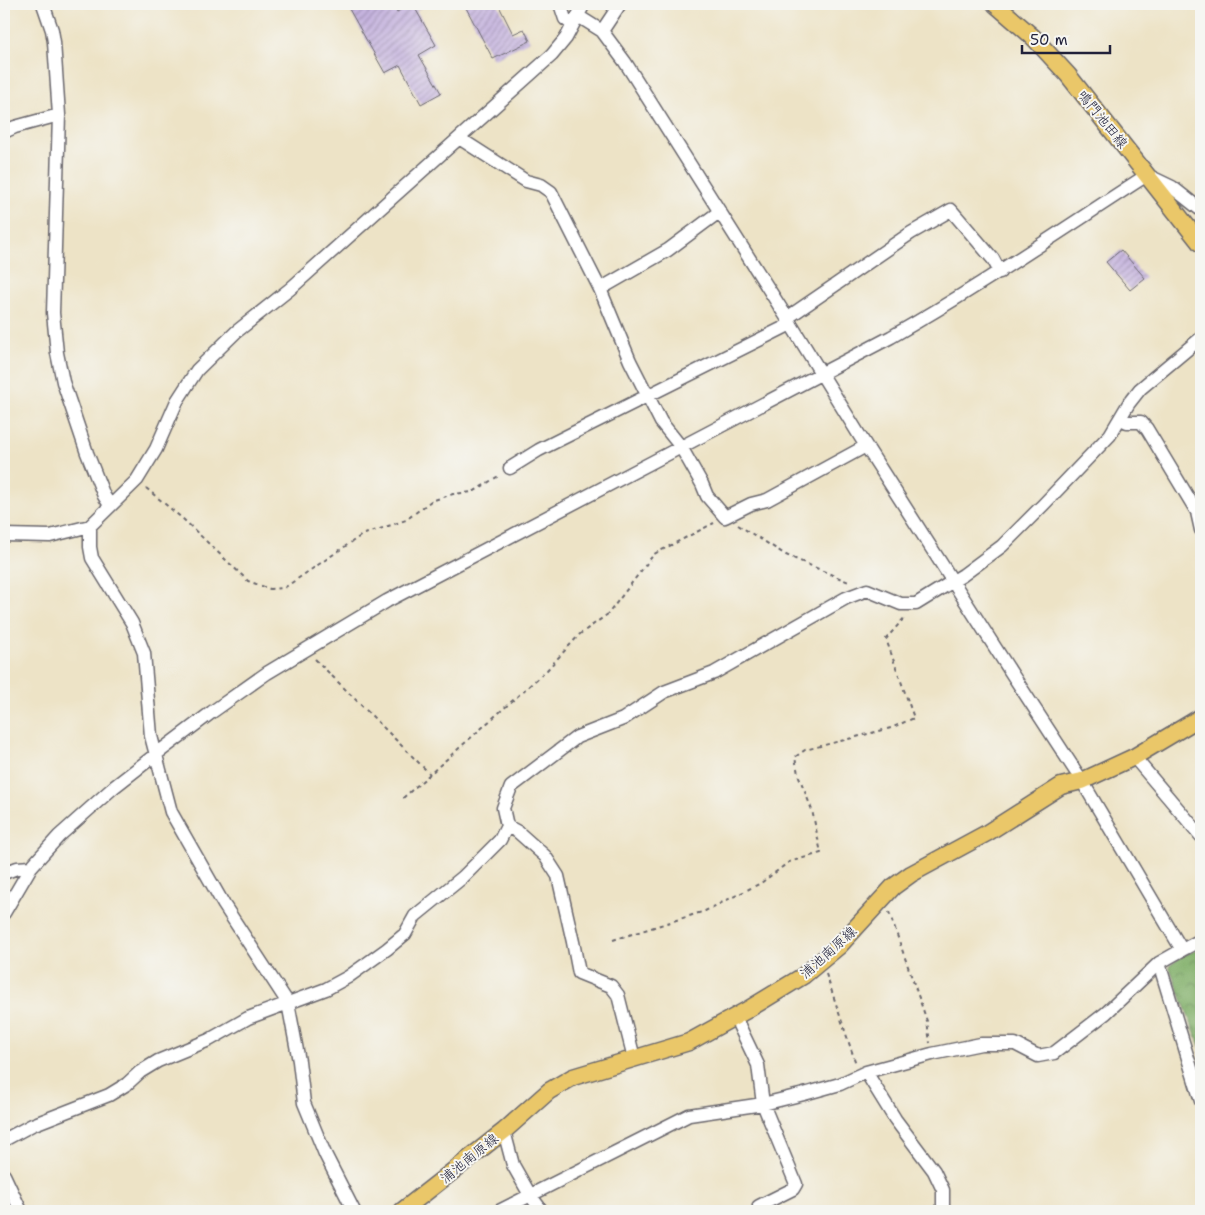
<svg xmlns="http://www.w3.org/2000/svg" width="1205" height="1215" font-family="'Shantell Sans','Klee One',sans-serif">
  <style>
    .forest { fill: url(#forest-crowns); stroke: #516852 }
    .building { fill: url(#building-hatch) }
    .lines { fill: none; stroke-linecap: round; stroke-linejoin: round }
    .minor-casing { stroke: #69666c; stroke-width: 15 }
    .major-casing { stroke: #69666c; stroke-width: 19 }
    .path { stroke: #69666c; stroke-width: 2; stroke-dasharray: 4 4; stroke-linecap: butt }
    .minor { stroke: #fff; stroke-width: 12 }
    .major { stroke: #eac769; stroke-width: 16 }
    .labels { text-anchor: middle; stroke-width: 4; stroke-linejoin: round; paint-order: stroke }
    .street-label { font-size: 14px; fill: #22223b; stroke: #f6f6f2 }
  </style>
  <defs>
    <pattern id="forest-crowns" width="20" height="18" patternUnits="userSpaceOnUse" patternTransform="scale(1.25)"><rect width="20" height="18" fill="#80af68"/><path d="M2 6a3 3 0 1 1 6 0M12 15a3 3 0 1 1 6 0" fill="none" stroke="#688e57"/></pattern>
    <pattern id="building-hatch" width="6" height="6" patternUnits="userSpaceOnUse" patternTransform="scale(1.25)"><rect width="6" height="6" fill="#c5b3de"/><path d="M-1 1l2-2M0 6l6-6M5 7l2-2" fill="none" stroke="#a091b5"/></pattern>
  </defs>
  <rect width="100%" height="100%" fill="#f6f6f2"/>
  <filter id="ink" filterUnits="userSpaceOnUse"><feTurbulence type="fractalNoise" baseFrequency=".02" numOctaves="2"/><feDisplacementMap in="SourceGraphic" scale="10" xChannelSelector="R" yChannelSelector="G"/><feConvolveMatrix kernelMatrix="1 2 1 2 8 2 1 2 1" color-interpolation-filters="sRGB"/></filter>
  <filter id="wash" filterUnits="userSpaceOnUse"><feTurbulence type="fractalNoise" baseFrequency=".0096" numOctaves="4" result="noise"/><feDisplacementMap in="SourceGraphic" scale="20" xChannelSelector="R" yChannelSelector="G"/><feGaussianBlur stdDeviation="1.12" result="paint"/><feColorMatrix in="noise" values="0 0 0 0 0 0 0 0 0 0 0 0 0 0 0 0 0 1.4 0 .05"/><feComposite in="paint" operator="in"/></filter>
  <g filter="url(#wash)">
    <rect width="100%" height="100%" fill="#ede3c6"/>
    <path class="forest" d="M1201,948v101l-32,-83 13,-10z"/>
    <g id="blocks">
      <path class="building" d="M359,4h33l5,8 12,-8h20l-13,6 20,35 -17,10 22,38 -20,11 -21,-39 -15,8 -36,-64z
        M464,4h34l15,30 11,-5 6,12 -37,18z
        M1121,250l24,28 -15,12 -24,-28z"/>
    </g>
  </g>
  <g filter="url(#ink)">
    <use href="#blocks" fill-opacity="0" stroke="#69666c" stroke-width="1"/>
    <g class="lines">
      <defs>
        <path id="minor" d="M43,4l9,26 2,12 5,73 -6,198 4,40 6,29 24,71 17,43 6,9
          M560,4l5,15 8,6
          M578,16l24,15 23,31 162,256 79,128 148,231 68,104 100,169 19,-10
          M602,31l18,-27
          M4,132l11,-5 44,-12
          M459,138l67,43 15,4 10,7 49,97 30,72 31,61 20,25 21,37 5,12 18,21 26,-13 16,-4 99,-54
          M600,289l68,-39 51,-38
          M787,318l124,-85 40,-23 42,49 7,13
          M1121,419l6,3h14l6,7 50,83 4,18
          M510,468l29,-18 252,-126
          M90,526v21l2,11 40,65 12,30 7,83 20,76 53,93 64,98 11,58 5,42 21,51 29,57
          M4,535l46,1 40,-10 47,-46 19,-31 21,-48 20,-31 39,-38 54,-43 262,-234 14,-17 18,-34
          M1134,757l67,79
          M507,826l11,6 27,24 13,20 15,66 6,31 32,13 7,9 16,63
          M4,873l13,-5 14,-1
          M4,913l27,-46 28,-31 55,-49 41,-32 57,-43 55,-39 120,-72 504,-264c88,-50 171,-107 256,-162l25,12 29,23
          M1159,963l42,138
          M735,1017l23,48 5,39 33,80 -3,5 -34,17 1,5
          M866,1072l29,47 39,52 9,19v21
          M504,1131l9,34 17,30 12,16
          M4,1140l28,-15 77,-30 18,-11 13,-12 18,-11 51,-21 39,-22 78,-29 22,-12 39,-28 18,-15 10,-18 48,-39 37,-37 7,-14 -4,-18 8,-21 66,-50 46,-18 41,-27 50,-19 132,-75 21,-8 34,14h15l47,-29 39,-29 41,-41 67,-70 19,-32 11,-14 61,-51
          M4,1175l17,36
          M499,1211l190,-96 74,-11 41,-10 36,-10 26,-12 66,-18 49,-10h34l23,12 16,-3 52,-40 53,-50 23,-13"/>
        <path id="major" d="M995,4l38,33 35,38 133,169
          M402,1211l102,-80 45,-40 24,-14 116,-35 58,-32 56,-34 36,-30 54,-59 18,-13 76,-41 74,-47 21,-5 52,-24 67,-40"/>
      </defs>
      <use href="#minor" class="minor-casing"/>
      <use href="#major" class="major-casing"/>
      <path class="path" d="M146,488l37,31 65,62 22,8 14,-1 78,-53 44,-15 25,-19 22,-7 20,-2 27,-17
        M738,525l48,30 65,28
        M315,659l115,115
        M403,798l144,-128 33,-36 28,-20 46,-60 60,-31
        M889,912l38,109 3,22
        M613,940l92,-29 56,-28 28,-21 32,-9 -9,-43 -14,-36 -3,-17 10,-7 86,-22 23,-10 -28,-79 19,-22
        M826,974l30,90"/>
      <use href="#minor" class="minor"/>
      <use href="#major" class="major"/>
    </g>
  </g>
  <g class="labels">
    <g class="street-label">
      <text transform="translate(1103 119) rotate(51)" y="5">鳴門池田線</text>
      <text transform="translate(828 952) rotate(-42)" y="5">浦池南原線</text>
      <text transform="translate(469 1158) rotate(-39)" y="5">浦池南原線</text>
    </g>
  </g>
  <rect width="1205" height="1215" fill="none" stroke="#f6f6f2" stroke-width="20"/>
  <path d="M1022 45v8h88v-8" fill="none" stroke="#22223b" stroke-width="2.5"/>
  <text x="1030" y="45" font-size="15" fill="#22223b" stroke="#f6f6f2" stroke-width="4" paint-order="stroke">50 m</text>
</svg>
